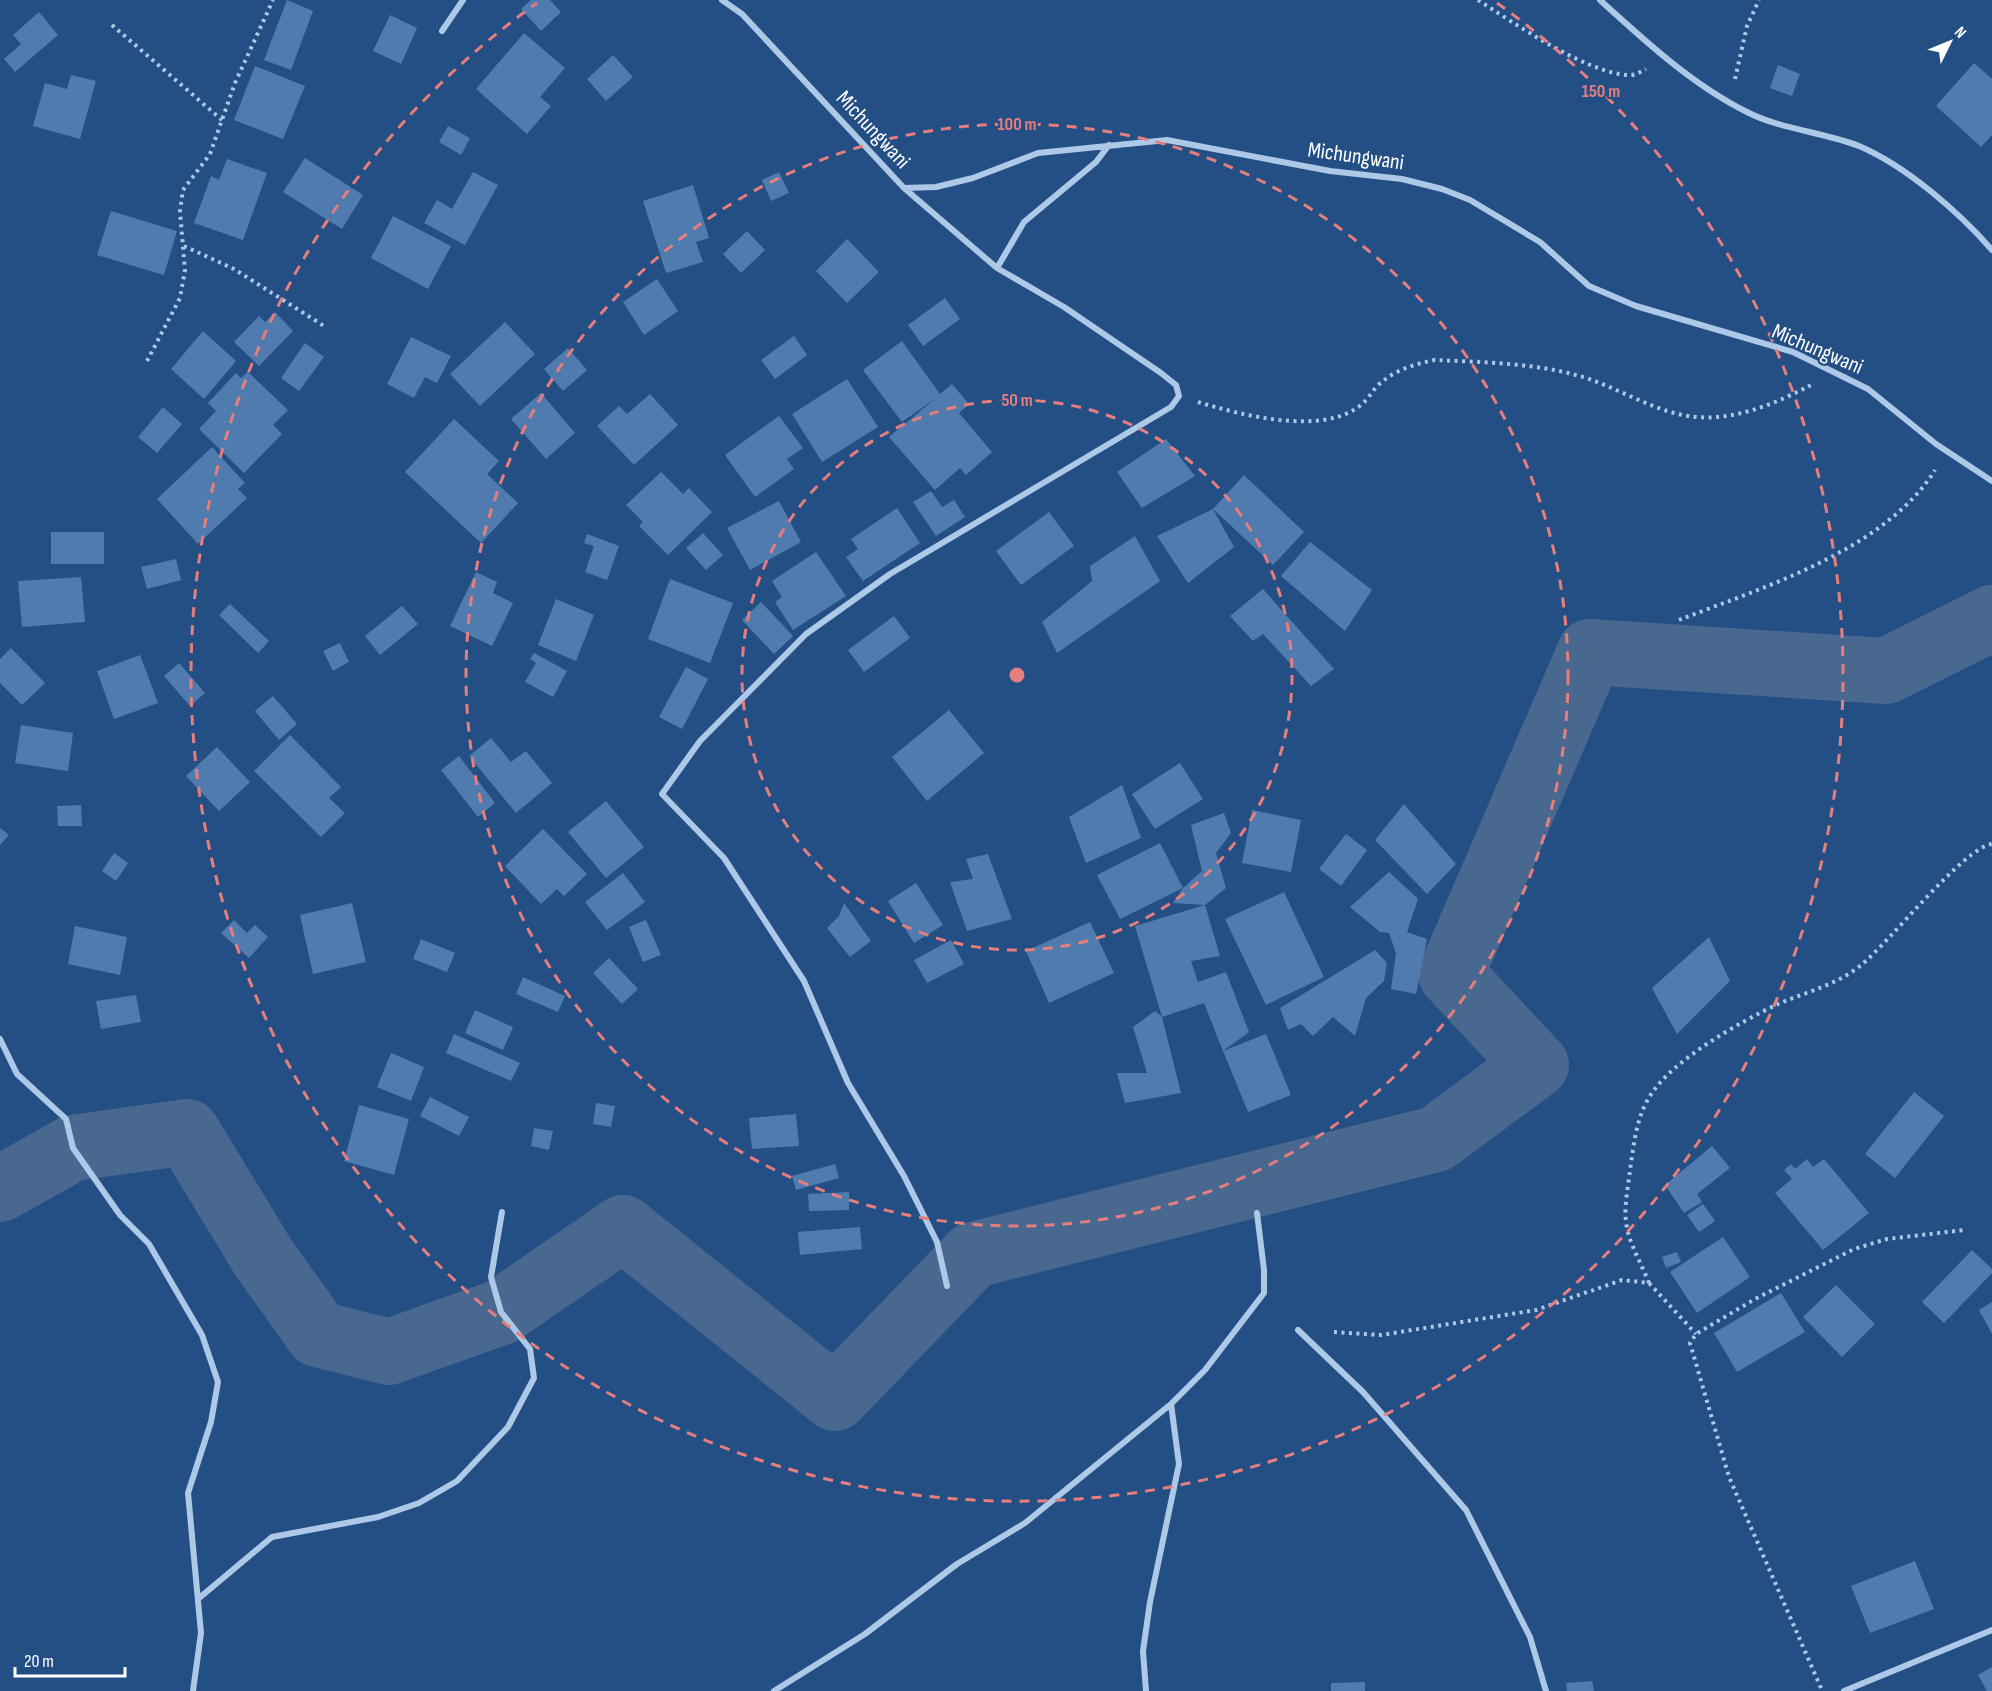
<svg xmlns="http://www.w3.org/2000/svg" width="1992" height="1691" font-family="'Sofia Sans Condensed',sans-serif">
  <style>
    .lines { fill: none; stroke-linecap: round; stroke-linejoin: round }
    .river { stroke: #49688f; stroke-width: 66 }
    .building { fill: #507baf }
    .path { stroke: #aec8e8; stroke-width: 4; stroke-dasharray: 3 4.5; stroke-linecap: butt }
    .street { stroke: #aec8e8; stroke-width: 6 }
    .ring { fill: none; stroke: #e67e7e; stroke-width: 3; stroke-dasharray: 10 8 }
    .labels { text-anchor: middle; stroke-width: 4.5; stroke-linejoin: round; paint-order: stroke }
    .street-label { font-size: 22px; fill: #fff; stroke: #244f85 }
    .centre { fill: #e67e7e; stroke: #244f85; stroke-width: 3 }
    .ring-label { font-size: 18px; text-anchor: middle; font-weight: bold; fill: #e67e7e; stroke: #244f85; stroke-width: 4.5; stroke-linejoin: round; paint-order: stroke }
  </style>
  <rect width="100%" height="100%" fill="#244f85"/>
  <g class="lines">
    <path class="river" d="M0,1189l73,-41 114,-16 76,125 55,77 71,18 112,-40 122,-84 212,170 138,-143 463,-116 100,-74 -85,-91 139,-322 296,19 106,-53"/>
  </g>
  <path class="building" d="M287,0l26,11 -22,59 -27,-10z
    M531,0h19l11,12 -20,19 -20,-22z
    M39,12l19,23 -43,37 -11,-13 17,-15 -8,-9z
    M390,15l27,13 -16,36 -28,-13z
    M524,33l41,35 -25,29 11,9 -24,28 -51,-45z
    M613,55l20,22 -27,24 -19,-22z
    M1974,63l18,16v56l-11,12 -45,-41z
    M1778,65l22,9 -8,22 -22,-8z
    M255,66l50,20 -22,53 -49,-19z
    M71,75l25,6 -16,58 -47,-13 12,-43 22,6z
    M448,126l22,12 -9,17 -22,-13z
    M305,158l58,37 -21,34 -59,-37z
    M227,159l40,14 -24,67 -49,-17 17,-47 8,4z
    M473,172l25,13 -33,60 -41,-22 13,-23 15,9z
    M779,172l10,21 -18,8 -9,-21z
    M693,185l16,53 -13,4 7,20 -37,11 -23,-72z
    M111,211l66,20 -13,44 -67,-20z
    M393,216l58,30 -23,43 -57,-31z
    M747,231l18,19 -24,23 -18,-19z
    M847,239l32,33 -32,31 -31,-32z
    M657,279l21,32 -34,24 -21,-33z
    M945,298l15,21 -37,27 -15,-21z
    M275,312l18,19 -34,35 -25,-24 25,-26 6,6z
    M505,322l30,32 -55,52 -30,-32z
    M203,331l33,30 -32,38 -33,-30z
    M794,336l13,19 -32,24 -14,-19z
    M411,337l40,19 -14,27 -12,-6 -11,21 -27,-14z
    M902,341l38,53 12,-10 17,20 -10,9 33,39 -26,23 -6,-7 -25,22 -46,-53 47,-39 -34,24 -39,-52z
    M305,343l19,14 -25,34 -18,-13z
    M568,348l19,22 -24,21 -19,-22z
    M248,372l40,38 -15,15 9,9 -38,39 -45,-44 17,-18 -8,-8 28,-30 5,5z
    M847,379l31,48 -56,35 -30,-48z
    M541,393l34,40 -29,26 -35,-40z
    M650,394l28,31 -44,40 -37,-39 22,-20 8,8z
    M163,407l19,17 -25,29 -19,-16z
    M779,416l24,32 -16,11 7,10 -39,28 -30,-42z
    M454,419l45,42 -12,13 31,29 -37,40 -76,-71z
    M1166,439l29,37 -53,32 -25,-36z
    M212,447l33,36 -7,6 9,9 -49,46 -41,-45z
    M661,472l22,22 6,-6 23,24 -44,43 -29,-29 4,-4 -17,-17z
    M1244,475l60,57 -31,33 -60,-56z
    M931,491l11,16 12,-7 11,17 -29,19 -23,-34z
    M779,501l22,41 -51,28 -23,-42z
    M897,508l23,35 -57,38 -17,-24 12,-8 -7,-10z
    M1213,509l21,38 -46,36 -31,-47z
    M1049,512l25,34 -53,39 -25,-34z
    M51,532h53v32h-53z
    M703,533l20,22 -17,15 -20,-22z
    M587,534l32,12 -12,34 -22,-8 9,-26 -10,-3z
    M1135,536l25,45 -103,72 -15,-31 50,-41 -2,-15z
    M1310,542l62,48 -27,41 -64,-55z
    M816,552l30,44 -53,34 -18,-28 7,-5 -10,-16z
    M176,559l5,21 -34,9 -6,-22z
    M476,572l21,10 -4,11 20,10 -21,43 -42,-20z
    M81,577l4,45 -63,5 -4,-46z
    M670,579l63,24 -23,60 -62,-24z
    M1263,589l71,80 -23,17 -48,-52 -10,7 -23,-25z
    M556,599l38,16 -18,46 -38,-16z
    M761,602l32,34 -19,18 -32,-34z
    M230,604l39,37 -11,12 -39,-38z
    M402,606l16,18 -38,31 -15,-19z
    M894,616l16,22 -46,34 -16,-22z
    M340,643l9,19 -16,9 -10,-20z
    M11,648l34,35 -23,22 -22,-22v-24z
    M534,653l33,18 -14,26 -28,-15 11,-19 -6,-4z
    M140,655l18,48 -44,16 -17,-48z
    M179,663l26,30 -15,13 -26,-30z
    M686,667l22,12 -26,50 -23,-12z
    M273,696l24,28 -18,16 -24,-29z
    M949,710l35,43 -57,48 -35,-44z
    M21,725l52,8 -5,38 -53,-8z
    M290,735l51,52 -12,11 16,15 -24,24 -67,-66z
    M491,738l20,24 15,-11 26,32 -36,30 -47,-57z
    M217,747l33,35 -31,29 -33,-35z
    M459,756l36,47 -17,14 -37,-47z
    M1180,763l23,36 -48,30 -23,-35z
    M1122,785l19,53 -55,25 -17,-46z
    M606,801l38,46 -38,31 -38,-46z
    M1404,804l52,60 -29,30 -52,-54z
    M81,805l1,21h-24l-1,-20z
    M1252,810l49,10 -10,52 -49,-9z
    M1224,813l7,20 -15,20 10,35 -21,17 15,51 -29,5 7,21 28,-10 23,60 -26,19 43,-17 25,61 -43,17 -25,-61 -19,-48 -42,14 -27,-91 70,-21 -32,-2 10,-15 -63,31 -23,-44 63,-32 23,45 19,-17 -11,-46z
    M0,828l9,7 -9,10z
    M543,829l44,45 -23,22 -7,-7 -16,15 -36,-38z
    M1346,834l21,16 -26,36 -22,-17z
    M114,853l14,10 -12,18 -14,-10z
    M988,854l24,65 -45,12 -17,-49 23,-3 -7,-20z
    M1389,872l29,27 -11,33 20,7 -11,55 -25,-5 5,-36 -7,-20 -9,-1 -30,-25z
    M623,873l22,29 -38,28 -22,-28z
    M916,883l27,42 -29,18 -26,-42z
    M1284,892l40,85 -58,28 -41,-86z
    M352,903l14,59 -53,12 -13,-59z
    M844,903l27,38 -21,16 -23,-29 12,-12z
    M234,920l13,13 8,-8 13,12 -19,21 -28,-25z
    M646,920l15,35 -18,7 -14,-35z
    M1090,922l24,51 -65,30 -23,-52z
    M75,926l52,11 -7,38 -52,-11z
    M1709,937l21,44 -53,53 -25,-46z
    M421,939l34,14 -8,19 -34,-13z
    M951,940l13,24 -37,19 -13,-23z
    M1375,950l12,13 -3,18 -18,17 -11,38 -22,-19 -20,19 -12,-12 -13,6 -8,-22z
    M609,958l29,31 -16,15 -29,-31z
    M523,977l42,19 -7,16 -42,-18z
    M136,995l5,27 -40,7 -5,-28z
    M475,1010l38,17 -10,23 -38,-17z
    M1155,1011l7,6 19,76 -56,10 -8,-30h30l-14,-46z
    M454,1034l66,29 -9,18 -65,-28z
    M391,1053l33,14 -13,34 -34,-14z
    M1914,1092l30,24 -49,62 -30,-24z
    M430,1097l39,20 -10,19 -39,-20z
    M596,1103l19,3 -4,21 -18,-3z
    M359,1105l50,14 -15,56 -50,-14z
    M796,1114l3,32 -47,3 -3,-31z
    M534,1128l19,3 -4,19 -18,-4z
    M1712,1146l18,22 -33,26 5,8 -18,11 -19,-28z
    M1807,1159l6,8 11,-8 45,54 -46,37 -48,-57 17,-14 -8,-9 7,-6 4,5z
    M835,1164l4,14 -43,12 -4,-14z
    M849,1192v18l-40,1 -1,-17z
    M1703,1204l12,17 -16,11 -12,-17z
    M860,1227l2,22 -62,6 -2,-23z
    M1723,1237l27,40 -53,36 -27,-41z
    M1972,1250l20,19v4l-48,50 -22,-21z
    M1677,1252l4,10 -15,6 -4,-11z
    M1836,1285l39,39 -33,33 -39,-40z
    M1781,1293l24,39 -68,40 -23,-39z
    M1992,1302v32l-13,-24z
    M1915,1561l19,48 -64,24 -19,-47z
    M1992,1667v24h-5l-9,-16z
    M1592,1681l2,10h-27l-1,-8z
    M1365,1682v9h-34v-8z"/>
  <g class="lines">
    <path class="path" d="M1478,0c36,23 108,73 150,75 6,1 12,-3 18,-6
      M112,25l110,95
      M1735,79l12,-53 12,-26
      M184,246l50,23 90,57
      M147,361l33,-63 5,-28 -5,-59 3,-21 27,-36 25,-71 38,-83
      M1198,402c43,13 126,35 164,2 6,-5 10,-12 15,-18 16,-15 36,-22 58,-26 45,2 97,3 141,15 38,10 74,35 112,41 42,7 87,-12 123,-31
      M1679,620c85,-33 206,-70 256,-150
      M1649,1283c-7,-18 -18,-36 -22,-55 -4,-19 1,-39 3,-58 4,-26 6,-52 20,-74 22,-36 90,-74 128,-92 28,-12 58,-19 82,-38 30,-24 103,-118 132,-122
      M1334,1332l47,3 155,-25 86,-30 27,3 47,51
      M1821,1688l-92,-211 -39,-134 6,-9 59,-35 99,-50 33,-10 77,-9"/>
    <path class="street" d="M722,0l20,14 162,174 32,-1 37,-9 65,-25 129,-13 163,31 72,8 40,10 28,11 70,42 49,44 47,20 157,46 75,37 68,55 56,37
      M1600,0c46,42 94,86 149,113 32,16 77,20 110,33 47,20 100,66 133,104
      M442,31l21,-31
      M904,188l93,80 67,39 97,66 15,12 3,11 -8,11 -281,167 -84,60 -106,107 -38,53 62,64 80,123 44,102 56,93 33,66 10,44
      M997,268l27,-46 72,-60 13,-17
      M0,1039l17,35 49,45 7,29 47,67 29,29 53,91 16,47 -7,40 -23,71 13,140 -8,58
      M1298,1330l65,62 103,118 64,127 16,54
      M198,1599l74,-62 106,-20 41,-14 38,-22 51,-54 26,-49 -4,-29 -29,-37 -10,-35 11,-65
      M774,1691l91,-57 92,-70 68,-41 146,-119 34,-34 59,-77v-23l-7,-57
      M1146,1691l-3,-40 7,-49 29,-138 -8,-60
      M1844,1691l148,-61"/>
  </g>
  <g class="ring">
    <circle cx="1017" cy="675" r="275"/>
    <circle cx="1017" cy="675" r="551"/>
    <path d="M1497 3A826 826 0 1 1 537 3"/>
  </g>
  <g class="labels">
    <g class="street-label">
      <text transform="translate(874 129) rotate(47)" y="8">Michungwani</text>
      <text transform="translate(1356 155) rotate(8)" y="8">Michungwani</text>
      <text transform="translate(1818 348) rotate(23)" y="8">Michungwani</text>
    </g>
  </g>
  <circle cx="1017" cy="675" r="9" class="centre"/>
  <g class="ring-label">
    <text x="1601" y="97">150 m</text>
    <text x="1017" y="130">100 m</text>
    <text x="1017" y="406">50 m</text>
  </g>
  <g transform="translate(1950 42) rotate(47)" stroke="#244f85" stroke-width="4.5" paint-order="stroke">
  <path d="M0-4.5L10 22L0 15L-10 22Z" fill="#ffffff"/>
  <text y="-9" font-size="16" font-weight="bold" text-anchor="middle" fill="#ffffff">N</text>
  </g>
  <path d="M15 1667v9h110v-9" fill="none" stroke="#ffffff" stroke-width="3"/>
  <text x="24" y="1667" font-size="18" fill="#ffffff" stroke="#244f85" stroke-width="4.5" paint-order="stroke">20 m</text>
</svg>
